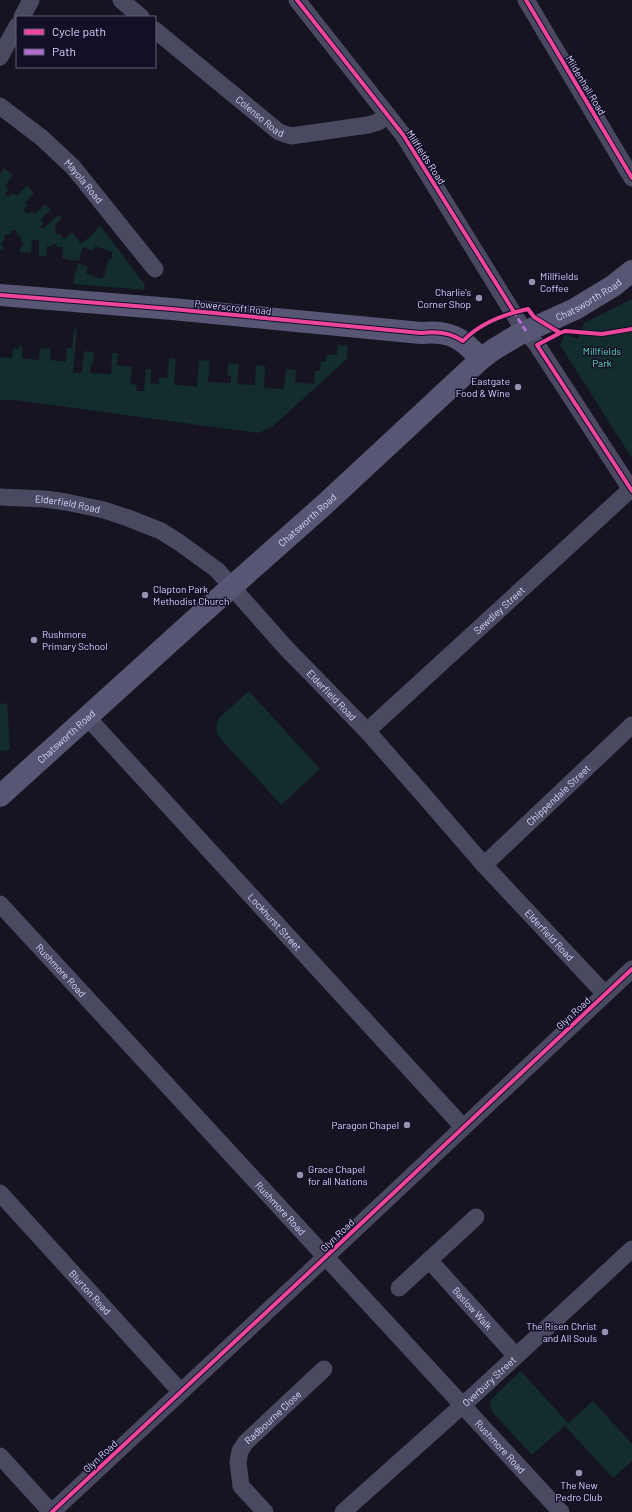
<svg xmlns="http://www.w3.org/2000/svg" width="632" height="1512" font-family="Barlow,sans-serif">
  <style>
    .green { fill: #132c2d }
    .lines { fill: none; stroke-linecap: round; stroke-linejoin: round }
    .street { stroke: #4a4962; stroke-width: 17 }
    .secondary { stroke: #575674; stroke-width: 22 }
    .quiet { stroke: #b06ccc; stroke-width: 3; stroke-dasharray: 6 3; stroke-linecap: butt }
    .cycleway-casing { stroke: #130f26; stroke-width: 6 }
    .cycleway { stroke: #ed469a; stroke-width: 4 }
    .poi-dot { fill: #9591b1; stroke: #130f26; stroke-width: 1.5 }
    .labels { text-anchor: middle; stroke-width: 3; stroke-linejoin: round; paint-order: stroke }
    .street-label { font-size: 10px; fill: #d9d4ff; stroke: #130f26 }
    .poi-label { font-size: 10px; fill: #d9d4ff; stroke: #130f26; text-anchor: start }
    .park-label { font-size: 10px; fill: #5fe0c0; stroke: #130f26 }
  </style>
  <rect width="100%" height="100%" fill="#161421"/>
  <path class="green" d="M4,168l9,7 -8,11 4,3 -4,5 4,3 4,-4 4,3 10,-11 7,8 -9,10 2,3 -4,4 5,4 4,-3 3,3 10,-10 6,6 -10,9 3,4 -4,4 3,2 15,-14 4,3 -8,8 3,3 -2,2 3,4 2,-1 4,5 8,-7 9,12 15,-13 -1,-1 5,-5 45,60 -1,5 -71,-6 5,-21 10,4 -2,6 16,6 4,-6 -1,-2 4,-12 3,-1v-6l-17,-6 -2,5 -10,-4 -4,14 -11,-1v-1l-6,-1 1,-11h-6v-3h-5v2h-5l-1,10h-7v-15l-2,-2 -5,2 -1,12 -11,-1v-5l3,-1v-3l-2,-2v-5l-4,-1 -1,-5h-4l-2,5 -5,-1 -1,7 -2,1 -1,3 2,1v4h-3v-76z
    M632,299v159l-72,-113 5,-11 13,5 6,-16z
    M74,329h3l-4,44h9l2,-22 10,1 -1,12 -2,-1 -1,10 21,1 1,-21h6l-1,12 15,2 -2,17 7,1 -1,6h8l2,-22h5l-1,14 9,1v-6h8l2,-20 7,1 -2,26h6l17,2 2,-27 11,1 -2,21 23,1v-7h-4l1,-13 11,1 -2,20 18,1 1,-20 9,1 -1,22 20,1 2,-20 10,1 -1,12 19,2 1,-13h5l1,-10 5,1v-7h11l1,-10 10,1 -1,13 -75,68 -14,6 -243,-33h-15v-43l12,1 1,-10 5,1 1,-4 3,1v12l17,2 1,-12 11,1 -1,11 16,2 1,-14h5z
    M249,691l71,78 -39,36 -61,-67c-5,-7 -4,-12 -1,-20z
    M7,703l3,47 -10,1v-47z
    M521,1371l47,52 -36,32 -40,-43 -2,-12z
    M593,1401l39,43v17l-19,17 -48,-52z"/>
  <g class="lines">
    <g class="street">
      <path d="M121,0l20,17"/>
      <path d="M297,0l107,136 116,188 17,21 95,146"/>
      <path d="M526,0l106,178"/>
      <path d="M22,17l9,-17"/>
      <path id="s1" d="M155,30l124,102 12,4 77,-11 10,-3 10,-7"/>
      <path d="M0,57l17,-31"/>
      <path id="s2" d="M0,106l42,32 31,29 82,102"/>
      <path id="s3" d="M0,497l45,2 21,3 38,8 24,8 33,13 19,12 37,27 69,78 81,83 53,60 64,74 121,129"/>
      <path id="s4" d="M87,717l376,410"/>
      <path id="s5" d="M367,731l264,-242"/>
      <path id="s6" d="M484,865l148,-140"/>
      <path id="s7" d="M0,904l561,608"/>
      <path id="s8" d="M0,1193l180,198"/>
      <path id="s9" d="M429,1260l87,96"/>
      <path d="M399,1288l77,-71"/>
      <path d="M0,1456l51,56"/>
      <path d="M52,1512l266,-248 314,-295"/>
      <path id="s10" d="M265,1512l-24,-26 -3,-24 2,-11 6,-9 78,-73"/>
      <path id="s11" d="M343,1512l131,-117 158,-146"/>
    </g>
    <g class="secondary">
      <path d="M0,295l172,14 249,24c29,-3 41,5 60,26"/>
      <path id="s12" d="M0,796l191,-173 134,-119 156,-145 12,-9 23,-14 59,-27 38,-23 19,-15"/>
    </g>
    <path class="quiet" d="M513,311l13,20"/>
    <defs>
      <path id="cycleway" d="M297,0l107,136 110,176
        M526,0l106,178
        M0,295l172,14 249,24c15,-2 29,-1 42,8 16,-17 42,-27 65,-32l6,8 26,16 5,-2 37,3 30,-5
        M560,333l-23,12 95,146
        M52,1512l266,-248 314,-295"/>
    </defs>
    <use href="#cycleway" class="cycleway-casing"/>
    <use href="#cycleway" class="cycleway"/>
  </g>
  <g class="poi-dot">
    <circle cx="532" cy="282" r="4"/>
    <circle cx="479" cy="298" r="4"/>
    <circle cx="518" cy="387" r="4"/>
    <circle cx="145" cy="595" r="4"/>
    <circle cx="34" cy="640" r="4"/>
    <circle cx="407" cy="1125" r="4"/>
    <circle cx="300" cy="1175" r="4"/>
    <circle cx="605" cy="1332" r="4"/>
    <circle cx="579" cy="1473" r="4"/>
  </g>
  <g class="labels">
    <g class="street-label">
      <text transform="translate(586 85) rotate(59)" y="4">Mildenhall Road</text>
      <text dy="4" stroke="none"><textPath href="#s1" startOffset="136">Colenso Road</textPath></text>
      <text transform="translate(426 157) rotate(57)" y="4">Millfields Road</text>
      <text dy="4" stroke="none"><textPath href="#s2" startOffset="113">Mayola Road</textPath></text>
      <text dy="4" stroke="none"><textPath href="#s12" startOffset="773">Chatsworth Road</textPath></text>
      <text transform="translate(233 307) rotate(6)" y="4">Powerscroft Road</text>
      <text dy="4" stroke="none"><textPath href="#s3" startOffset="68">Elderfield Road</textPath></text>
      <text dy="4" stroke="none"><textPath href="#s12" startOffset="413">Chatsworth Road</textPath></text>
      <text dy="4" stroke="none"><textPath href="#s5" startOffset="179">Sewdley Street</textPath></text>
      <text dy="4" stroke="none"><textPath href="#s3" startOffset="404">Elderfield Road</textPath></text>
      <text dy="4" stroke="none"><textPath href="#s12" startOffset="89">Chatsworth Road</textPath></text>
      <text dy="4" stroke="none"><textPath href="#s6" startOffset="102">Chippendale Street</textPath></text>
      <text dy="4" stroke="none"><textPath href="#s4" startOffset="278">Lockhurst Street</textPath></text>
      <text dy="4" stroke="none"><textPath href="#s3" startOffset="728">Elderfield Road</textPath></text>
      <text dy="4" stroke="none"><textPath href="#s7" startOffset="90">Rushmore Road</textPath></text>
      <text transform="translate(573 1013) rotate(-43)" y="4">Glyn Road</text>
      <text dy="4" stroke="none"><textPath href="#s7" startOffset="414">Rushmore Road</textPath></text>
      <text transform="translate(337 1235) rotate(-44)" y="4">Glyn Road</text>
      <text dy="4" stroke="none"><textPath href="#s8" startOffset="134">Blurton Road</textPath></text>
      <text dy="4" stroke="none"><textPath href="#s9" startOffset="65">Baslow Walk</textPath></text>
      <text dy="4" stroke="none"><textPath href="#s11" startOffset="196">Overbury Street</textPath></text>
      <text dy="4" stroke="none"><textPath href="#s10" startOffset="118">Radbourne Close</textPath></text>
      <text dy="4" stroke="none"><textPath href="#s7" startOffset="738">Rushmore Road</textPath></text>
      <text transform="translate(100 1456) rotate(-43)" y="4">Glyn Road</text>
    </g>
    <g class="poi-label">
      <text x="540" y="280">Millfields<tspan x="540" dy="12">Coffee</tspan></text>
      <text x="471" y="296" text-anchor="end">Charlie's<tspan x="471" dy="12">Corner Shop</tspan></text>
      <text x="510" y="385" text-anchor="end">Eastgate<tspan x="510" dy="12">Food &amp; Wine</tspan></text>
      <text x="153" y="593">Clapton Park<tspan x="153" dy="12">Methodist Church</tspan></text>
      <text x="42" y="638">Rushmore<tspan x="42" dy="12">Primary School</tspan></text>
      <text x="399" y="1129" text-anchor="end">Paragon Chapel</text>
      <text x="308" y="1173">Grace Chapel<tspan x="308" dy="12">for all Nations</tspan></text>
      <text x="597" y="1330" text-anchor="end">The Risen Christ<tspan x="597" dy="12">and All Souls</tspan></text>
      <text x="579" y="1489" text-anchor="middle">The New<tspan x="579" dy="12">Pedro Club</tspan></text>
    </g>
    <g class="park-label">
      <text x="602" y="355">Millfields<tspan x="602" dy="12">Park</tspan></text>
    </g>
  </g>
  <rect x="16" y="16" width="140" height="52" fill="#130f26" stroke="#625e7d"/>
  <rect x="24" y="29" width="20" height="6" fill="#ed469a" stroke="#625e7d"/>
  <text x="52" y="36" font-size="12" fill="#d9d4ff">Cycle path</text>
  <rect x="24" y="49" width="20" height="6" fill="#b06ccc" stroke="#625e7d"/>
  <text x="52" y="56" font-size="12" fill="#d9d4ff">Path</text>
</svg>
